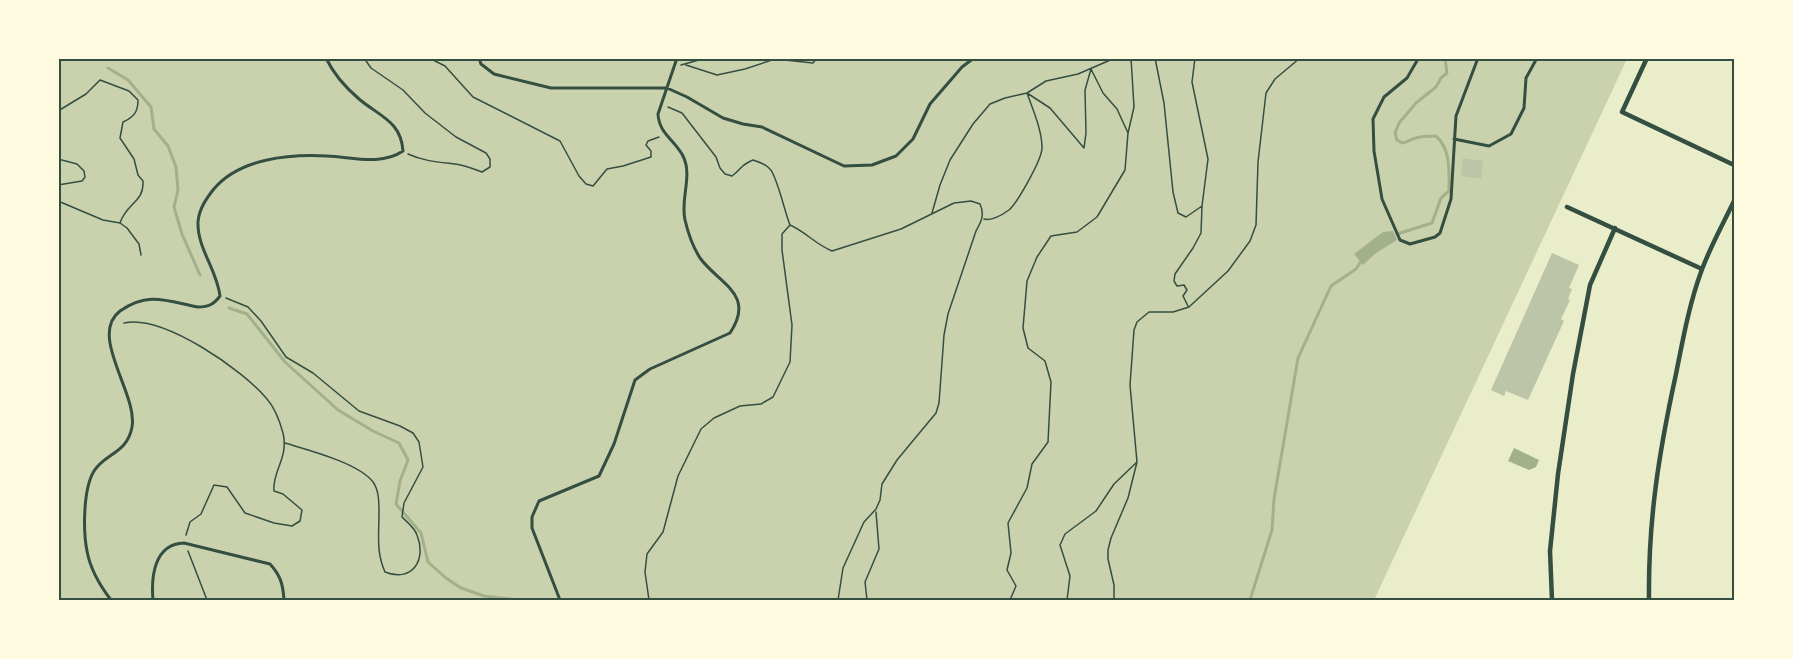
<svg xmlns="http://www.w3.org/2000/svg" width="1793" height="659" font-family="Ubuntu,sans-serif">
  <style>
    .green { fill: #cad2ad }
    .water { fill: #a3b18a }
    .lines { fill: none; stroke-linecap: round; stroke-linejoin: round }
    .stream { stroke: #a3b18a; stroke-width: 3 }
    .building { fill: #bcc5a7 }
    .path { stroke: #344e41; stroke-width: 1.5 }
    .pedestrian { stroke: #344e41; stroke-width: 3 }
    .minor { stroke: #344e41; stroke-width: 4.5 }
    .neatline { fill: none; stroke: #344e41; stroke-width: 2 }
  </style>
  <rect width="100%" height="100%" fill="#e9edc9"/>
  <path class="green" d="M58,59h1569l-253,541h-1315z"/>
  <path class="water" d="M1393,231l4,9 -21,13 -13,12 -9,-11 29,-22z
    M1514,448l25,12 -3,7 -7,3 -21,-9z"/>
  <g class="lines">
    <path class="stream" d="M108,68l20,12 23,27 3,22 14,17 8,21 2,23 -4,17 8,27 18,41
      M1397,234l35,-11 9,-25 8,-7c0,-19 2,-42 -13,-55 -6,0 -14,0 -20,2 -5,1 -8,4 -14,5l-5,-3 -2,-7 4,-10 17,-20 20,-16 5,-9 6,-5 -2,-15
      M229,308l18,6 38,48 53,48 35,21 26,12 9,17 -8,21 -4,23 25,29 7,29 18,16 15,10 23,8 36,4
      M1250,600l22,-70 2,-31 24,-141 33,-72 25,-17 5,-8"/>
  </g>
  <path class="building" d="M1463,158l20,3 -2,18 -20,-3z
    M1552,253l27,12 -10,23 3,1 -4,10 2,1 -9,19 3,2 -36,79 -22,-9 -2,5 -13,-6z"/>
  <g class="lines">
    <path class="path" d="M364,58l7,10 32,22 22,23 31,24 30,16 4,6v8l-8,5c-8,-3 -18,-7 -27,-8 -17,-2 -32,-3 -47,-10
      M429,58l16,8 28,31 87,44 19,35 7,8 7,2 14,-17 16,-3 28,-9v-6l-5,-6 2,-4 11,-4
      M1155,58l9,45 9,89 5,21 8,4 16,-11
      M681,65l25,-7
      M686,65l31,10 28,-6 30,-10 38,4 4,-5
      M668,107l14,6 34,44 4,11 5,6 7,2c10,-7 8,-11 21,-16 6,2 13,4 17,9 7,7 15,44 20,56 16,7 25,19 42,26l69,-22 53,-26 17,-2 9,3c5,11 1,18 -4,27l-28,83 -4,21 -5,68 -3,10 -39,47 -15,24 -2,16 -4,9 -12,13 -21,46 -5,32
      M58,111l28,-17 14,-14 29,11 9,9c0,12 -4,17 -15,22l-3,16 14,21 4,16 5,6c1,22 -16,21 -23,42
      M58,159l19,5 7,7 1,6 -3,4 -24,4
      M58,201l45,19 17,3 7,5 12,16 2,11
      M932,213l8,-28 10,-25 23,-36 17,-20 15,-6 22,-5 19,-12 32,-7 37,-16
      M984,219c8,2 18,-4 25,-9 9,-8 33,-51 33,-62 0,-18 -9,-38 -15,-55l23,15 34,40 2,-15 -1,-43 6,-21 12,24 14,16 11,24 6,-26 -3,-49
      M226,298l22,9 13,14 25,36 27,16 46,38 41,15 13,7 6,9 4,25 -19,36 -2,14c5,5 13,11 15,18 10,25 -5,48 -32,37 -9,-20 -6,-37 -6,-59 0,-10 0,-23 -6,-31 -14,-19 -65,-32 -88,-39
      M1188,306l-5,-10 4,-6 -3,-5 -7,1 -3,-5 1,-7 18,-26 8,-15 1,-27 6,-47 -16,-77 3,-24
      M124,323c39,-9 119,47 143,76 7,8 13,23 16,34 6,25 -11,38 -9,58l9,3 19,16 -2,11 -8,5 -18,-3 -29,-10 -18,-26 -13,-2 -13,29 -11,8 -4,13
      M188,551l19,49
      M58,599l2,1
      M649,600l-4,-28 2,-18 16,-22 15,-56 23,-47 13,-11 26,-12 21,-2 12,-7 17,-35 2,-37 -10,-75v-16l8,-9
      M867,600l-2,-18 14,-33 -3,-37
      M1010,600l6,-14 -9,-16 4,-17 -3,-30 19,-35 5,-24 16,-22 3,-60 -6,-21 -17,-13 -5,-20 4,-47 10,-24 14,-21 26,-4 20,-15 28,-47 3,-37
      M1067,600l3,-24 -10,-31 5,-11 31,-23 18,-27 23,-22
      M1114,600v-15l-6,-26v-9l3,-12 17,-40 9,-36 -7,-77 4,-55 3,-8 12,-10h24l16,-5 39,-36 22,-30 6,-16 2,-63 8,-69 9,-14 25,-21"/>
    <path class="pedestrian" d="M479,58l2,6 13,10 57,14h116l20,9 36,21 20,6 19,3 82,39 28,-1 24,-9 17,-17 17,-35 32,-37 12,-9
      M1418,59l-11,19 -23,19 -11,22 1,32 8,48 18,41 10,4 25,-7 5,-4 11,-34 5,-83 22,-58
      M1454,139l35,7 22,-12 13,-26 2,-30 11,-20
      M111,600c-10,-13 -21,-32 -24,-49 -4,-20 -4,-62 7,-80 11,-18 33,-17 38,-44 6,-33 -44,-92 -12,-116 28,-20 47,-10 78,-4 11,0 16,-3 22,-11 -3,-26 -23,-48 -22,-74 1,-13 8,-23 15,-32 26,-32 77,-36 114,-34 25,1 54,10 76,-5 -2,-30 -24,-35 -44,-52 -14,-12 -25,-24 -33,-41
      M153,600c-2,-23 1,-56 31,-57l86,21c11,12 13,21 14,36
      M560,600l-28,-72v-11l7,-16 60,-25 15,-32 21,-64 15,-11 80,-36c26,-39 -11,-49 -30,-75 -7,-11 -12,-25 -15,-38 -5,-21 8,-44 -2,-64 -8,-16 -24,-22 -25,-42l19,-56"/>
    <path class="minor" d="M1647,58l-25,54 112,53
      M1732,58l2,2
      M1567,207l135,62
      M1552,600l-2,-49 8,-77 15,-100 17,-89 25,-57
      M1649,600c-1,-80 10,-148 27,-226 7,-35 13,-69 25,-102 9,-25 22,-48 33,-71"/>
  </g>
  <rect width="1793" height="659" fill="none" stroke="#fefae0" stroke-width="120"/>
  <rect x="60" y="60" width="1673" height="539" class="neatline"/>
</svg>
